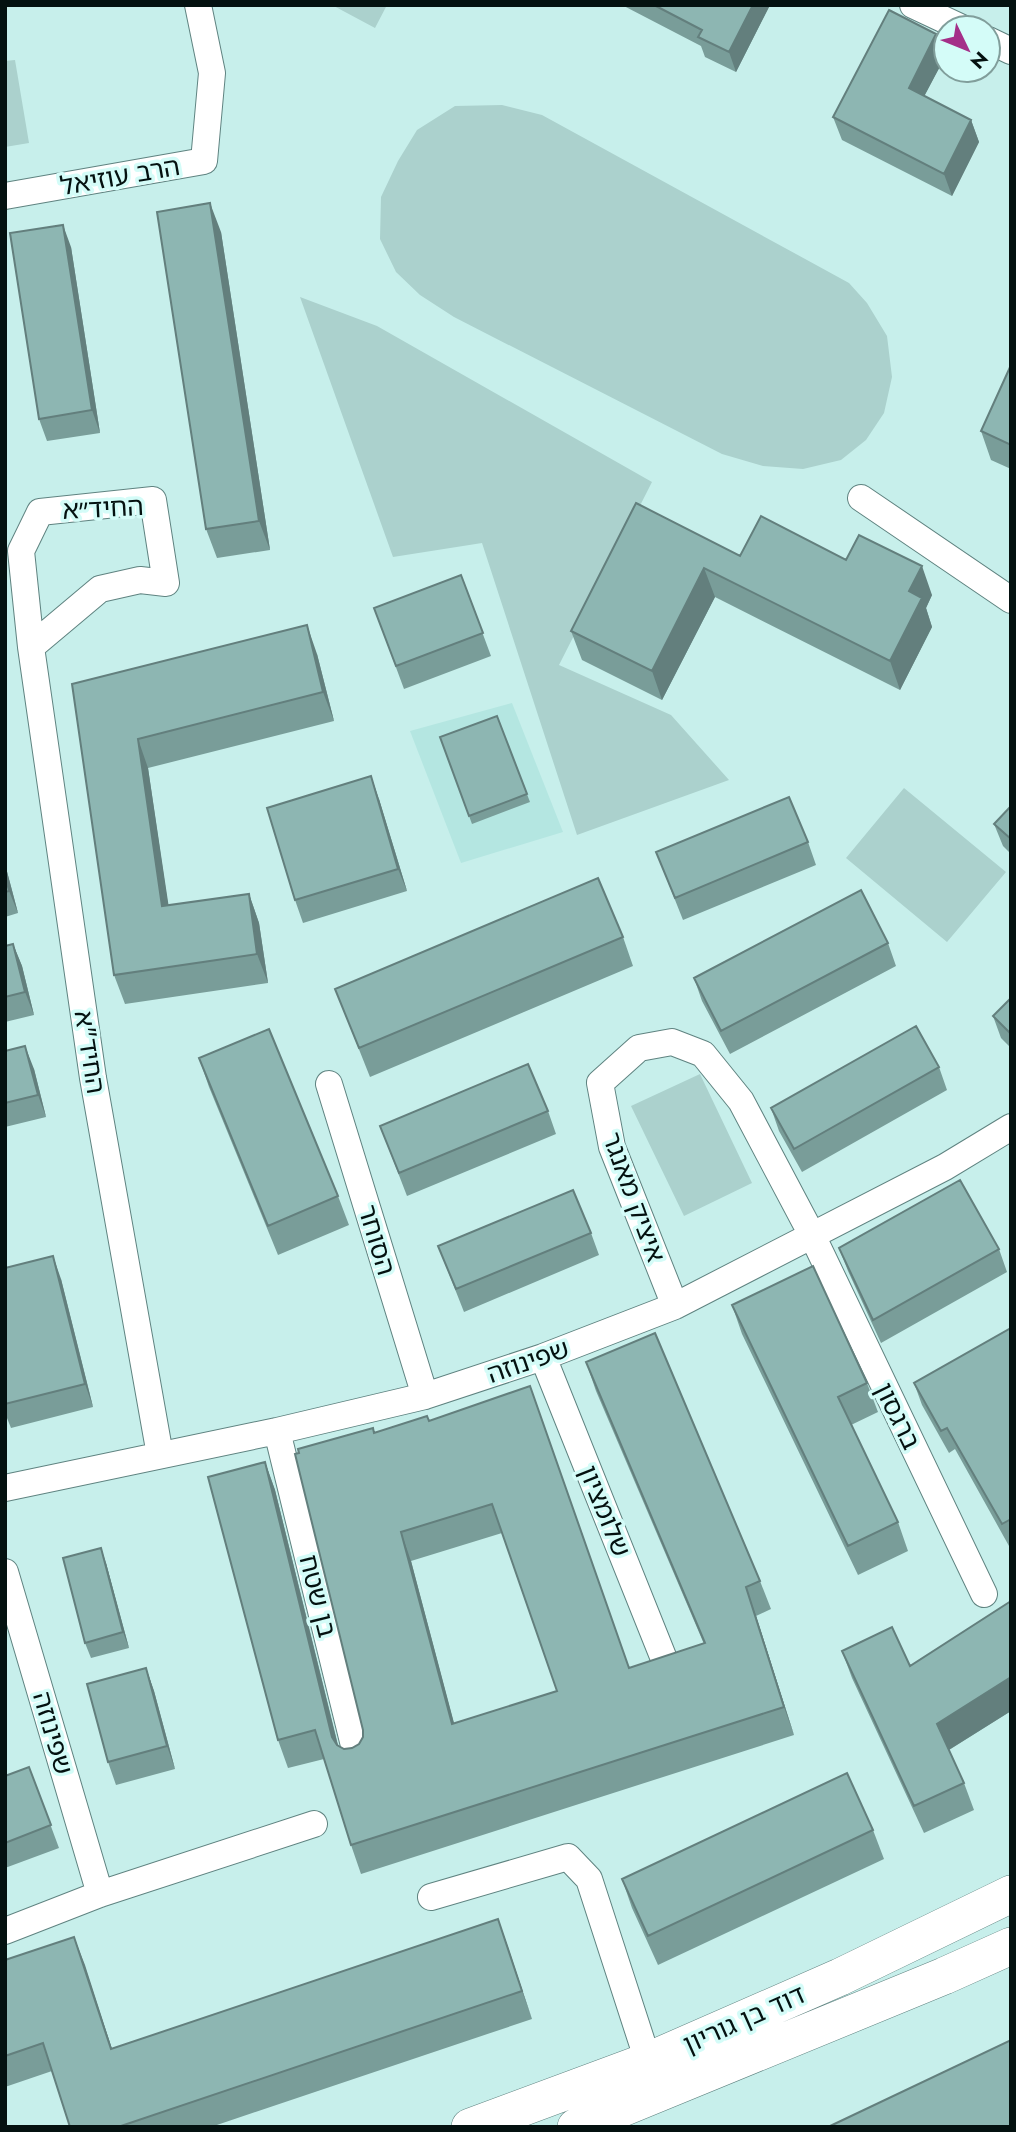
<svg xmlns="http://www.w3.org/2000/svg" width="1016" height="2132" font-family="Jost,'Noto Sans Hebrew',sans-serif">
  <style>
    .built { fill: #b4e6e1 }
    .green { fill: #abd1cd }
    .lines { fill: none; stroke-linecap: round; stroke-linejoin: round }
    .minor-casing { stroke: #5f8380; stroke-width: 28 }
    .secondary-casing { stroke: #5f8380; stroke-width: 38 }
    .minor { stroke: #fff; stroke-width: 26 }
    .secondary { stroke: #fff; stroke-width: 37 }
    .wall { fill: #799d99; fill-rule: evenodd }
    .shaded-wall { fill: #637f7d }
    .building { fill: #8db6b2; stroke: #637f7d; stroke-width: 2; fill-rule: evenodd }
    .labels { text-anchor: middle; stroke-width: 7; stroke-linejoin: round; paint-order: stroke }
    .street-label { font-size: 26px; fill: #041110; stroke: #d4fcf8 }
  </style>
  <rect width="100%" height="100%" fill="#c7efeb"/>
  <path class="built" d="M512,703l51,129 -102,31 -51,-132z"/>
  <path class="green" d="M332,5h55l-12,23z
    M15,60l14,83 -24,4v-86z
    M502,105l40,10 307,168 18,20 20,33 5,41 -8,36 -18,27 -25,20 -38,9 -40,-3 -41,-12 -268,-137 -34,-22 -24,-23 -16,-33 1,-42 17,-36 19,-31 38,-24z
    M300,297l77,29 275,156 -93,183 112,50 58,65 -152,55 -95,-292 -89,14z
    M904,788l102,84 -59,70 -101,-84z
    M700,1074l52,109 -68,33 -53,-110z"/>
  <g class="lines">
    <defs>
      <path id="minor" d="M913,5l49,23
        M988,40l23,11
        M5,196l199,-35 8,-88 -14,-68
        M861,498l150,102
        M31,647l69,-58 40,-9 26,3 -13,-83 -113,12 -19,39 10,96 62,431 67,377
        M329,1084l96,312
        M675,1306l-63,-159 -12,-64 39,-35 33,-6 31,12 38,47 72,136 171,357
        M543,1357l123,307
        M277,1431l81,331
        M5,1488l272,-57 148,-35 118,-39 132,-51 270,-139 66,-40
        M5,1572l95,322
        M431,1897l137,-40 21,22 59,182
        M5,1931l95,-37 214,-70"/>
      <path id="secondary" d="M470,2127l178,-66 192,-84 171,-83
        M576,2127l368,-151 67,-30"/>
    </defs>
    <use href="#minor" class="minor-casing"/>
    <use href="#secondary" class="secondary-casing"/>
    <use href="#minor" class="minor"/>
    <use href="#secondary" class="secondary"/>
  </g>
  <path class="wall" d="M622,5h147v2l-33,65 -31,-15 -4,-11z
    M936,34l9,23 -21,39 47,24 8,22 -27,54 -110,-56 -9,-23z
    M221,232l49,318 -53,8 -11,-29z
    M71,247l29,186 -53,8 -8,-22z
    M1011,365v104l-20,-9 -10,-29z
    M636,503l104,53 106,4 86,35 -6,13 6,19 -32,63 -185,-93 -53,103 -80,-40 -11,-29z
    M461,575l30,81 -87,33 -30,-81z
    M317,654l17,67 -186,47 20,137 81,-11 10,29 9,60 -143,21 -11,-29 -42,-291z
    M497,716l33,86 -58,22 -32,-87z
    M379,799l28,92 -104,32 -8,-23z
    M1011,806v48l-8,-8 -9,-22z
    M808,842l8,23 -133,55 -27,-68z
    M5,864l13,49 -13,4z
    M623,937l10,29 -263,111 -35,-88z
    M888,943l8,23 -166,88 -28,-53 -8,-23z
    M13,944l9,22 12,49 -29,7v-76z
    M1011,998v50l-10,-10 -8,-22z
    M5,1051l29,18 12,48 -41,10z
    M199,1058l139,138 11,29 -71,30 -69,-168z
    M939,1067l8,23 -145,82 -23,-41 -8,-23z
    M548,1111l8,23 -149,62 -27,-70z
    M591,1233l8,22 -135,57 -26,-66z
    M839,1248l160,1 8,23 -126,71 -33,-72z
    M5,1268l56,11 32,128 -82,21 -6,-15z
    M732,1305l135,78 11,29 -27,13 47,97 10,29 -50,24 -116,-241z
    M1011,1328v217l-2,1 -54,-97 -6,4 -27,-48 -8,-22z
    M586,1362l174,219 11,28 -15,7 38,119 -433,139 -10,-29 -27,-86 -36,9 -10,-28 -13,-278 10,28 63,255 6,4 8,-1 7,-4 4,-7 12,-305 54,-11 200,247 75,-24 -108,-253zM502,1533l55,158 -103,33 -43,-163z
    M106,1563l23,85 -38,10 -6,-15z
    M1011,1601v110l-62,39 15,33 10,27 -50,23 -72,-155 -10,-27 68,15z
    M146,1668l8,23 21,78 -59,16 -8,-23z
    M29,1767l30,81 -54,20v-92z
    M873,1830l11,29 -226,106 -26,-57 -10,-29z
    M498,1919l34,100 -321,108h-141l-18,-56 -47,16v-127l69,-23 38,112z"/>
  <path class="shaded-wall" d="M753,5h16v2l-33,65 -7,-20z
    M936,34l9,23 -28,53 -8,-22z
    M971,120l8,22 -27,54 -8,-22z
    M210,203l11,29 49,318 -11,-29z
    M63,225l8,22 29,186 -8,-23z
    M922,566l10,29 -6,13 6,19 -32,63 -10,-29 19,-70z
    M704,568l11,29 -53,103 -10,-29z
    M307,625l10,29 17,67 -11,-29z
    M138,739l10,29 25,167 -11,-29z
    M371,776l8,23 28,92 -9,-22z
    M5,864l13,49 -9,-22 -4,-17z
    M249,894l10,29 9,60 -11,-29z
    M13,944l9,22 12,49 -9,-23z
    M25,1046l9,23 12,48 -8,-22z
    M53,1256l8,23 32,128 -8,-23z
    M265,1462l10,28 68,276 -11,-29z
    M401,1532l10,29 51,192 -10,-29z
    M101,1548l5,15 23,85 -6,-16z
    M746,1587l10,29 38,119 -10,-28z
    M146,1668l8,23 21,78 -8,-23z
    M1011,1677v34l-64,40 -10,-27z
    M498,1919l10,28 24,72 -10,-28z
    M74,1937l11,28 36,112 -10,-28z"/>
  <path class="building" d="M654,5h99l-24,47 -31,-15 4,-7z
    M889,10l47,24 -27,54 62,32 -27,54 -111,-57z
    M210,203l49,318 -53,8 -49,-317z
    M63,225l29,185 -53,9 -29,-186z
    M1011,365v80l-30,-14z
    M636,503l104,53 21,-40 85,44 13,-25 63,31 -13,25 13,7 -32,63 -186,-93 -52,103 -81,-40z
    M461,575l22,58 -87,33 -22,-58z
    M307,625l16,67 -185,47 24,167 87,-12 8,60 -143,21 -42,-291z
    M497,716l30,78 -58,22 -29,-79z
    M371,776l27,93 -103,31 -28,-92z
    M789,797l19,45 -133,56 -19,-46z
    M1011,806v33l-17,-15z
    M5,874l4,17 -4,1z
    M598,878l25,59 -264,111 -24,-59z
    M861,890l27,53 -167,88 -27,-53z
    M13,944l12,48 -20,5v-51z
    M1011,998v36l-18,-18z
    M916,1026l23,41 -145,82 -23,-41z
    M269,1029l69,167 -70,30 -69,-168z
    M25,1046l13,49 -33,8v-52z
    M528,1064l20,47 -149,62 -19,-47z
    M960,1180l39,69 -126,71 -34,-72z
    M573,1190l18,43 -135,56 -18,-43z
    M53,1256l32,128 -80,20v-136z
    M813,1266l54,117 -29,14 60,125 -50,24 -116,-241z
    M1011,1328v191l-9,5 -55,-96 -6,3 -27,-48z
    M655,1333l105,248 -14,6 38,120 -433,138 -36,-115 -37,10 -70,-263 57,-15 67,275 5,8 7,4 8,-1 7,-4 4,-7v-7l-68,-276 4,-1 -1,-4 75,-21 1,5 53,-17 2,5 101,-35 99,282 76,-25 -119,-281zM492,1504l65,187 -105,33 -51,-192z
    M101,1548l22,84 -38,11 -22,-85z
    M1011,1601v76l-74,47 27,59 -50,23 -72,-155 50,-24 18,39z
    M146,1668l21,78 -59,16 -21,-78z
    M29,1767l22,58 -46,18v-67z
    M847,1773l26,57 -225,106 -26,-57z
    M498,1919l24,72 -404,136h-48l-27,-84 -38,13v-96l69,-23 37,112z
    M1011,2040v87h-183z"/>
  <g class="labels">
    <g class="street-label">
      <text transform="translate(120 176) rotate(-10)" y="9">הרב עוזיאל</text>
      <text transform="translate(103 508) rotate(-3)" y="9">החיד״א</text>
      <text transform="translate(90 1052) rotate(81)" y="9">החיד"א</text>
      <text transform="translate(634 1197) rotate(70)" y="9">איציק מאנגר</text>
      <text transform="translate(377 1240) rotate(73)" y="9">הסוחר</text>
      <text transform="translate(528 1361) rotate(-19)" y="9">שפינוזה</text>
      <text transform="translate(898 1416) rotate(64)" y="9">ברגסון</text>
      <text transform="translate(605 1511) rotate(68)" y="9">שלומציון</text>
      <text transform="translate(318 1596) rotate(76)" y="9">בן שטח</text>
      <text transform="translate(53 1733) rotate(74)" y="9">שפינוזה</text>
      <text transform="translate(744 2019) rotate(-24)" y="9">דוד בן גוריון</text>
    </g>
  </g>
  <rect width="1016" height="2132" fill="none" stroke="#041110" stroke-width="14"/>
  <g transform="translate(967 49) rotate(133)"><circle r="33" fill="#d4fcf8" stroke="#819e9b" stroke-width="2"/>
  <path d="M0-5L12 26L0 18L-12 26Z" fill="#a42f88"/>
  <text y="-10" font-size="19" font-weight="bold" text-anchor="middle" fill="#041110">N</text>
  </g>
</svg>
